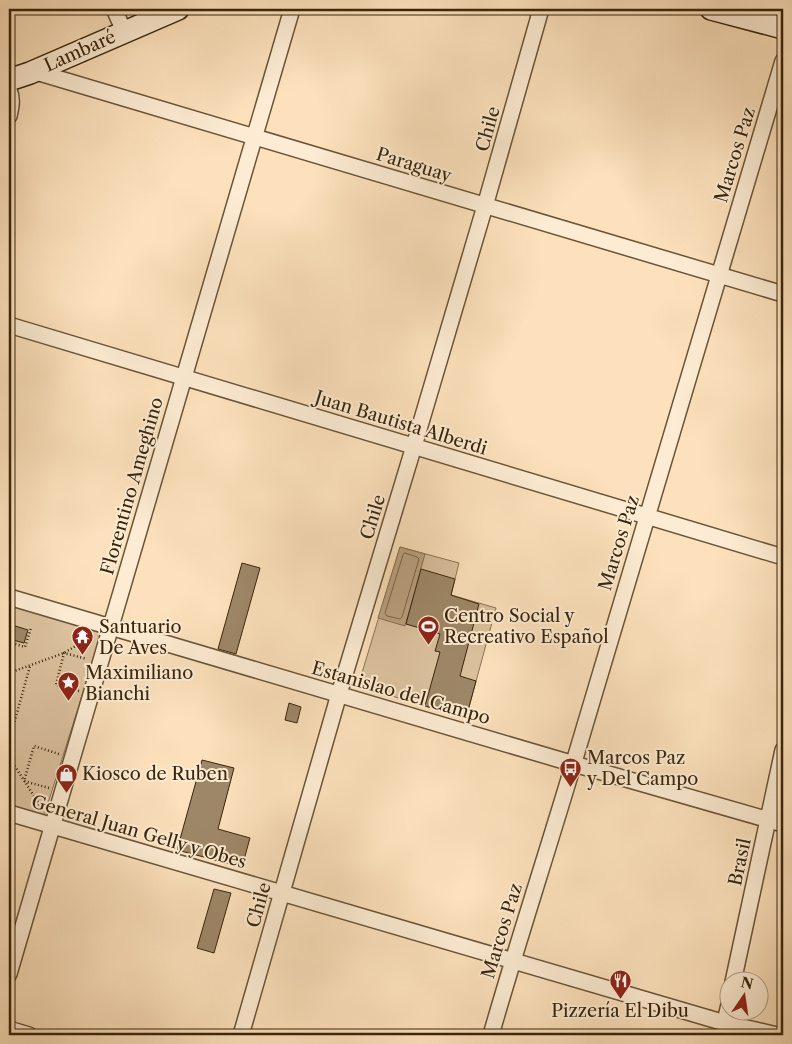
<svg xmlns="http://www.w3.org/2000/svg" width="792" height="1044" font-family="'Libre Caslon Text',serif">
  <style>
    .green { fill: #dbc19e; stroke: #8a7355 }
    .water { fill: #baa180; stroke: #866f52 }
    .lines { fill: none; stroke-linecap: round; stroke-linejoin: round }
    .shore { stroke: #7a6346; stroke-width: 1 }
    .building { fill: #9e8768; stroke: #39250c }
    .street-casing { stroke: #6a5438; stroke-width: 18 }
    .secondary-casing { stroke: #39250c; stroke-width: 24 }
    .path { stroke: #39250c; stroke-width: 2.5; stroke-dasharray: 1 2.5; stroke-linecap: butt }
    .street { stroke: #fdecd3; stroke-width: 15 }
    .secondary { stroke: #fdecd3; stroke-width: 21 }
    .labels { text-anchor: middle; stroke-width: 4; stroke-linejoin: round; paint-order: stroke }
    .street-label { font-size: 18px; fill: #39250c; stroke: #fdecd3 }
    .poi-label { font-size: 18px; fill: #39250c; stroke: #fdecd3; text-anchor: start }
  </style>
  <rect width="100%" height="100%" fill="#fce1bc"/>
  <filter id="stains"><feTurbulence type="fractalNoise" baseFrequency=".004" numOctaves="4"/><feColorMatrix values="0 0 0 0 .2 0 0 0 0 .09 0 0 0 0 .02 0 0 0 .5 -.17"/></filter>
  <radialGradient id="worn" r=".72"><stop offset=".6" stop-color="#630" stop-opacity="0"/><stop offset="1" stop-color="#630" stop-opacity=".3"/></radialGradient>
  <path class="green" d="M400,547l59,16 -8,32 45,13 -30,110 -108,-32z
    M9,603l94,26 -59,187 -35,-10z"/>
  <path class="water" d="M400,547l25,7 -20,72 -27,-8z"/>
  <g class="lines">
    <path class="shore" d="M405,553l12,4 2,2 -17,58 -2,2 -13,-3 -2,-3 18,-58z"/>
  </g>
  <path class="building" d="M242,563l18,5 -24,86 -18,-5z
    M421,569l34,10 -4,16 28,9 -19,72 16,5 -10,37 -41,-12 15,-54 -5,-1 5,-17 -34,-10z
    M9,624l19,6 -4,13 -15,-4z
    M289,703l12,4 -4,16 -12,-3z
    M202,760l32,8 -16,61 32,9 -8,29 -65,-17z
    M214,889l17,4 -17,60 -17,-5z"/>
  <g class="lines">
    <defs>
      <path id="street" d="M114,9l10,22
        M33,71l750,223
        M9,90c4,9 2,17 0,26
        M9,325l774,232
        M9,597l565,167 209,60
        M9,813l716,210 52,12
        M9,974l283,-965
        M733,982l50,-232
        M9,1029l20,6
        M241,1035l98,-341 75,-248 71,-240 56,-197
        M491,1035c26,-91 56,-182 83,-273 69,-234 138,-468 209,-701
        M722,1035l8,-35"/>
      <path id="secondary" d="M711,9l72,19
        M9,80l21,-7 148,-64"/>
    </defs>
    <use href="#street" class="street-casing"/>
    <use href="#secondary" class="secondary-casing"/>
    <path class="path" d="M12,643l13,4 6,-19
      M9,673l55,-20 30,-18
      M79,691l-23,-6 8,-32 23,6
      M9,742l21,-76
      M9,757l32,50
      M49,788l-25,-7 10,-35 25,8"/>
    <use href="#street" class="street"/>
    <use href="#secondary" class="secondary"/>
  </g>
  <defs>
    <symbol id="stadium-pin" viewBox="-11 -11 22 30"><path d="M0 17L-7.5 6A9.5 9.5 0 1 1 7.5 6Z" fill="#8f2418" stroke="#fdecd3"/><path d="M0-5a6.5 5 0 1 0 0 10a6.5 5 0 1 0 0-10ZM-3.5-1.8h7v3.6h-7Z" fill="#fff"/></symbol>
    <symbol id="temple-pin" viewBox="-11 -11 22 30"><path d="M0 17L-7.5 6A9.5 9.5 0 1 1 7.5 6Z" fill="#8f2418" stroke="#fdecd3"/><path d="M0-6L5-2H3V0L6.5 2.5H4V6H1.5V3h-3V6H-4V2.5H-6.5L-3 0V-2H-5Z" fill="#fff"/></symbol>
    <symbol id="sight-pin" viewBox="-11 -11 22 30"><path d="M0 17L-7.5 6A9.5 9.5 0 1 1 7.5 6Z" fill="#8f2418" stroke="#fdecd3"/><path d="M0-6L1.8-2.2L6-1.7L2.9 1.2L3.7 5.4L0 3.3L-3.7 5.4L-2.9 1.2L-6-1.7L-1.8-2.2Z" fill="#fff"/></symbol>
    <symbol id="bus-pin" viewBox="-11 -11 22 30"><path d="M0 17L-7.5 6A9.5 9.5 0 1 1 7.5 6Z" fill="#8f2418" stroke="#fdecd3"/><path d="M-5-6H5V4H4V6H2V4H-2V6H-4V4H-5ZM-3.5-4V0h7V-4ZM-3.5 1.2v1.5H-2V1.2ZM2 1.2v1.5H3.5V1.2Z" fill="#fff"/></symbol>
    <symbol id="shop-pin" viewBox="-11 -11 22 30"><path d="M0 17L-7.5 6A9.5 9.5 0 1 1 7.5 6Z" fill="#8f2418" stroke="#fdecd3"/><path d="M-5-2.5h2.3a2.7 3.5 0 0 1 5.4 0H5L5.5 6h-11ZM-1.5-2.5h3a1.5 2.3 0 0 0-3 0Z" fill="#fff"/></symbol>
    <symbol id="restaurant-pin" viewBox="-11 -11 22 30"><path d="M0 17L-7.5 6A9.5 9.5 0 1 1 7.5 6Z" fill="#8f2418" stroke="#fdecd3"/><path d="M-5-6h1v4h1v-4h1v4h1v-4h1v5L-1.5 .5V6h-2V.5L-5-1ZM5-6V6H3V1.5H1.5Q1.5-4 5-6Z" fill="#fff"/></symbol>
  </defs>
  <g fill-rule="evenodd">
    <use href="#stadium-pin" x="416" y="614" width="25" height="34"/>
    <use href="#temple-pin" x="70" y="624" width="25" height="34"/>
    <use href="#sight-pin" x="56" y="670" width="25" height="34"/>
    <use href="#bus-pin" x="558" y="756" width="25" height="34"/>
    <use href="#shop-pin" x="54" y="762" width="25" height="34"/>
    <use href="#restaurant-pin" x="608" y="968" width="25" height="34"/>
  </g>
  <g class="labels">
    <g class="street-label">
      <text transform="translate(80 51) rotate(-24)" y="6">Lambaré</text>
      <text transform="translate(488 129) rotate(-74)" y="6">Chile</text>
      <text transform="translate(735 155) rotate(-73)" y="6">Marcos Paz</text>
      <text transform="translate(414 165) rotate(17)" y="6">Paraguay</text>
      <text transform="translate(401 423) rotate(17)" y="6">Juan Bautista Alberdi</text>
      <text transform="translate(132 486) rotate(-74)" y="6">Florentino Ameghino</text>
      <text transform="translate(373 517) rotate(-73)" y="6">Chile</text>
      <text transform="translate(619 543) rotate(-73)" y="6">Marcos Paz</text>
      <text transform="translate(401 693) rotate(16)" y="6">Estanislao del Campo</text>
      <text transform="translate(139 832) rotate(16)" y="6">General Juan Gelly y Obes</text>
      <text transform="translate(740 862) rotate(-78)" y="6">Brasil</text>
      <text transform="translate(259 905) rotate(-74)" y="6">Chile</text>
      <text transform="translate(502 931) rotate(-73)" y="6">Marcos Paz</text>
    </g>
    <g class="poi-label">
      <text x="444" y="622">Centro Social y<tspan x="444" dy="21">Recreativo Español</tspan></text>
      <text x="99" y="633">Santuario<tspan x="99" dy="21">De Aves</tspan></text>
      <text x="85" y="679">Maximiliano<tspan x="85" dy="21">Bianchi</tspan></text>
      <text x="587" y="764">Marcos Paz<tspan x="587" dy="21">y Del Campo</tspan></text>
      <text x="82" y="780">Kiosco de Ruben</text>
      <text x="620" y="1017" text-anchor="middle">Pizzería El Dibu</text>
    </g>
  </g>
  <rect width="792" height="1044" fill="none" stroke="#fce1bc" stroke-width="30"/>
  <rect x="10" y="10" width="772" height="1024" fill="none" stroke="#39250c" stroke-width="2.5"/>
  <rect x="15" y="15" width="762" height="1014" fill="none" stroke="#39250c"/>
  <g transform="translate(744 996) rotate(13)"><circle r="24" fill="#fdecd3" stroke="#af9c83"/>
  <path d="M0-4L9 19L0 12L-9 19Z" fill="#8f2418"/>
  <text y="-8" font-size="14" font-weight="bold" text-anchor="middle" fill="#39250c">N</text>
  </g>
  <rect width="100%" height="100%" filter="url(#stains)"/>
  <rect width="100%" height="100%" fill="url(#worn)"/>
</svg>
